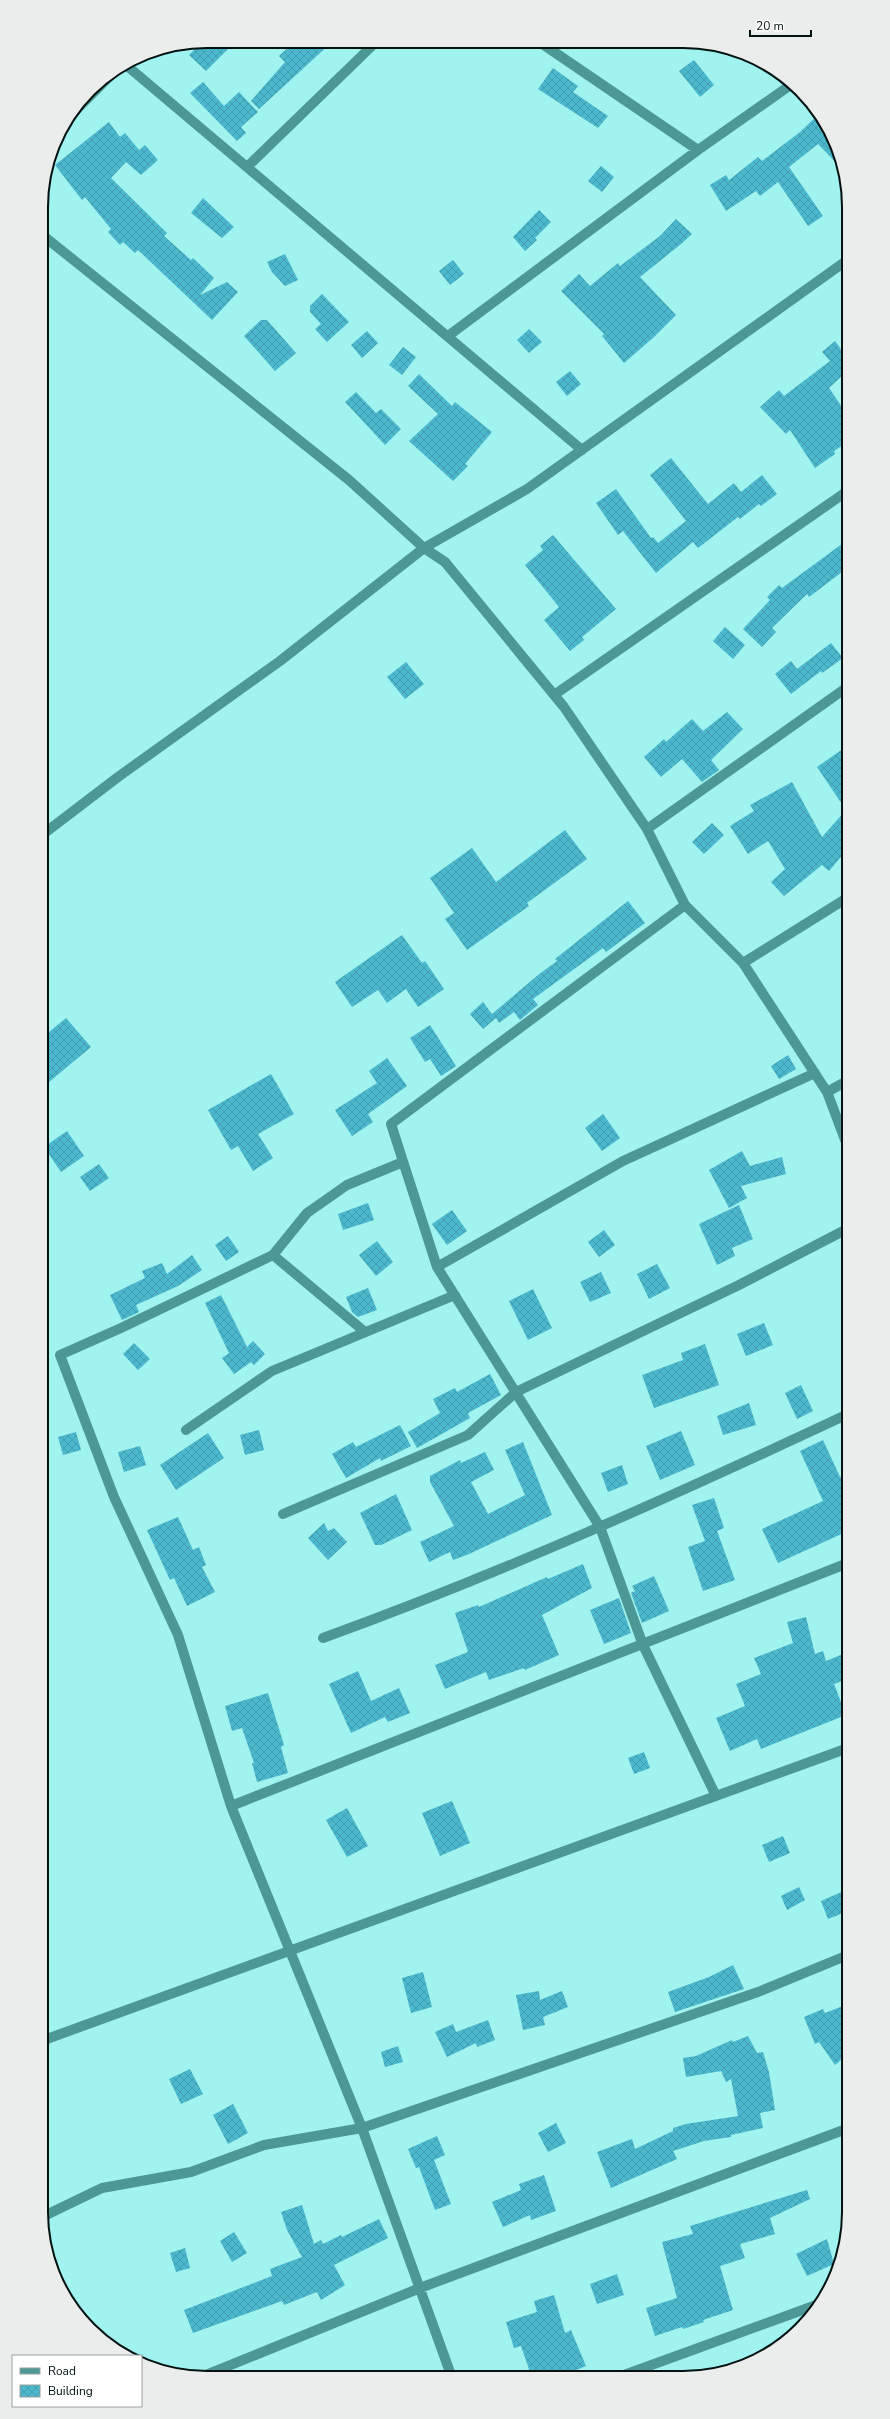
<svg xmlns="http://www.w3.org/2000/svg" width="890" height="2419" font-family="'Nunito Sans',sans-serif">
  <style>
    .building { fill: url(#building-cross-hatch) }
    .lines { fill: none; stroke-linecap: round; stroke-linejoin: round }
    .minor { stroke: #4c9896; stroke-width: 10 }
    .rim { fill: none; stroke: #011; stroke-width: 2 }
  </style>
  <defs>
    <pattern id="building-cross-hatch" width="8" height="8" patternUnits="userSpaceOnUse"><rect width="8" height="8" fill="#4cb8cd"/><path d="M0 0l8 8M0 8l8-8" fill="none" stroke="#419daf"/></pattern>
  </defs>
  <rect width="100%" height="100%" fill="#a0f3ef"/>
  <path class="building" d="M216,41h20l-30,30 -17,-16 13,-13z
    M294,42h38l-73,67 -8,-8 34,-39 -6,-6z
    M694,60l20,25 -14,12 -21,-26z
    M553,68l25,18 -5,6 35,24 -10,12 -60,-39z
    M203,82l21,24 15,-14 19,20 -17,15 5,6 -9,8 -47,-48z
    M819,114l8,10 18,48 -27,-28 -29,23 34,49 -15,10 -30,-44 -18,14 -4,-5 -30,20 -16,-26 16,-10 3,5 29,-23 4,4 38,-29z
    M109,122l11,15 5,-4 14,17 6,-5 13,15 -17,15 -15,-13 -15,16 56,55 -3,3 27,24 2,-2 21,20 -14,17 27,-13 11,10 -26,28 -74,-70 -3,3 -12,-11 -3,3 -12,-13 3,-3 -26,-32 -3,3 -27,-35z
    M601,166l13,11 -12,15 -14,-11z
    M203,198l31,29 -12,11 -31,-25z
    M539,210l12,12 -16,16 2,2 -12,11 -12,-14z
    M676,219l16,15 -11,10 -41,33 36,38 -22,22 -30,26 -22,-27 2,-2 -43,-43 18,-17 11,12 28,-23 2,3 40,-30z
    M285,254l13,26 -13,6 -13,-14 -5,-10z
    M453,260l11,14 -14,11 -11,-14z
    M322,294l27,28 -22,20 -12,-13 6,-5 -11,-12v-6z
    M261,320h6l29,33 -21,18 -31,-35z
    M529,329l13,13 -13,11 -12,-13z
    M367,331l11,12 -16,15 -11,-13z
    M835,341l8,11 3,-2v31l-4,-5 -13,12 17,25v30l-12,8 1,3 -20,14 -25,-38 -4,4 -26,-27 19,-17 5,6 46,-35 -8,-9z
    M403,347l13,10 -14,18 -13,-10z
    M570,371l11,13 -14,12 -11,-14z
    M419,374l33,32 3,-4 37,30 -27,32 3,2 -15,15 -44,-40 29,-27 -30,-28z
    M356,392l20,21 5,-4 20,20 -16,16 -40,-43z
    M671,458l37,46 26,-21 7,9 21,-17 15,19 -16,12 -2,-2 -19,15 -2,-2 -40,31 -5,-6 -37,31 -33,-42 -5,4 -22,-32 20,-14 35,49 2,-1 5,6 28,-22 -36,-46z
    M553,535l63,74 -34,28 2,3 -14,11 -26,-31 15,-13 -34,-42 18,-15 -3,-4z
    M846,541v28l-37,28 -2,-3 -35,34 4,4 -14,15 -19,-18 27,-29 -3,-3 12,-12 3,3z
    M725,627l20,18 -12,14 -20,-18z
    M831,643l12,15 -21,15 -1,-2 -30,23 -16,-20 16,-13 6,8z
    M406,662l18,22 -19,15 -18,-22z
    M727,712l16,17 -32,31 8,10 -17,12 -20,-23 -21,18 -17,-20 20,-18 2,3 26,-23 11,12z
    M847,746v104l-18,21 -7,-6 -38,31 -13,-14 14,-13 -17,-28 -20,13 -18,-28 24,-15 -4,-6 42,-23 30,55 24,-27 -29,-43z
    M712,823l12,12 -20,19 -12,-12z
    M565,830l22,29 -60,44 2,3 -62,44 -22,-31 9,-6 -24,-35 42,-30 24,34z
    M628,901l17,22 -39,29 -3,-4 -70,51 5,6 -18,15 -6,-8 -15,11 -3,-5 -13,11 -13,-15 13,-12 9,12 46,-39 19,-14 -2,-2z
    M402,935l20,28 3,-2 19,28 -26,18 -12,-18 -19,14 -9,-13 -26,17 -17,-25z
    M66,1018l25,29 -48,40v-50z
    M430,1025l26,41 -15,10 -11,-17 -5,3 -15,-24z
    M788,1055l8,14 -17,10 -8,-13z
    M387,1058l20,28 -39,28 5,8 -21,14 -17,-26 42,-27 -8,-12z
    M271,1074l23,40 -36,20 15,24 -20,13 -15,-25 -7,4 -23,-40z
    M603,1114l17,24 -18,13 -17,-23z
    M67,1131l17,25 -23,16 -17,-25z
    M742,1151l8,15 32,-9 4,17 -45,12 6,12 -18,10 -20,-38z
    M99,1164l10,14 -19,13 -10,-14z
    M368,1203l6,17 -31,10 -5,-16z
    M739,1205l14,34 -21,9 3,8 -18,9 -18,-41z
    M452,1210l15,21 -20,14 -15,-21z
    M604,1230l11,15 -16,12 -11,-15z
    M228,1236l11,16 -13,9 -11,-16z
    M377,1241l16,21 -17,14 -17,-21z
    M192,1255l10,15 -24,16 -42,19 3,7 -17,8 -12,-25 35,-17 -3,-7 20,-8 5,11z
    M657,1264l13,24 -21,11 -12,-25z
    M601,1272l10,21 -21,9 -10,-20z
    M368,1288l9,22 -19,7 -6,-5 -6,-15z
    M533,1289l19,39 -24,12 -19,-39z
    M221,1295l26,52 6,-6 12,13 -11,11 -3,-3 -17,12 -12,-16 7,-5 -24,-50z
    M764,1323l9,22 -27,11 -9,-22z
    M134,1343l16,16 -12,11 -15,-16z
    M705,1344l14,41 -65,23 -12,-33 41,-15 -2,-7z
    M490,1374l11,21 -33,18 2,5 -53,30 -9,-16 32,-19 -7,-14 22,-11 2,4z
    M801,1385l12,26 -16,8 -12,-26z
    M749,1403l7,22 -33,10 -6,-19z
    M400,1425l11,21 -30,15 -1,-3 -34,20 -14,-24 21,-12 3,5z
    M259,1430l5,20 -19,5 -5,-20z
    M681,1431l14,34 -35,15 -14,-34z
    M76,1432l5,18 -18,5 -5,-18z
    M208,1433l16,25 -48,32 -16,-25z
    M823,1440l17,37 8,-3v57l-70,32 -16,-34 61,-28 -23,-50z
    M523,1442l29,73 -83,39 -16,6 -3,-8 -21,10 -9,-20 34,-16 -24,-44v-6l30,-16 1,3 24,-11 9,18 -23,12 17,32 37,-19 -20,-45z
    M140,1446l6,19 -22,7 -6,-20z
    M622,1465l6,19 -20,8 -7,-19z
    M396,1494l16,36 -31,15h-6l-15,-32z
    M714,1498l10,30 -7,3 18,49 -32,11 -15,-44 17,-6 -13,-36z
    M178,1517l15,33 6,-3 7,18 -4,2 13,25 -28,14 -13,-28 -4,2 -23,-50z
    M324,1523l4,8 6,-3 13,14 -19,18 -20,-22z
    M583,1564l9,24 -50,27 17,40 -34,15 -1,-2 -35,12 -3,-8 -41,17 -10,-24 33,-13 -13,-39 23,-8 1,2 68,-30 1,2z
    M654,1576l15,35 -27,12 -11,-30 4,-2 -3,-5z
    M619,1598l12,35 -27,11 -14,-34z
    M806,1617l9,37 8,-3 3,10 22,-9v27l-14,5 12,31 -85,34 -4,-10 -27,12 -14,-33 29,-12 -9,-22 25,-10 -7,-16 39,-15 -6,-21z
    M358,1671l13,30 28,-13 11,25 -22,9 -3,-5 -34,16 -22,-49z
    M268,1693l16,52 -3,2 7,26 -31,9 -5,-19h2l-12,-35 -10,3 -7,-25z
    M644,1752l6,16 -16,6 -6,-16z
    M452,1801l18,42 -30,13 -18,-43z
    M347,1808l21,38 -21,11 -21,-37z
    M783,1836l7,17 -21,9 -7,-17z
    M799,1887l6,13 -18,10 -6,-14z
    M848,1889v22l-20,8 -7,-18z
    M733,1965l11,24 -69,23 -7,-20 41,-15z
    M423,1972l9,35 -21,6 -9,-35z
    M539,1991l1,9 22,-9 6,16 -25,10 2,8 -22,5 -7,-35z
    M848,2004v50l-13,11 -16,-23 -4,2 -11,-27 19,-8 2,4z
    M488,2020l7,20 -18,7 -1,-4 -29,14 -12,-25 18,-8 3,8z
    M748,2036l9,17 6,-1 6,20 6,38 -15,3 3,15 -32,7v2l-27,4 -31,10 4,8 -66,29 -14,-36 35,-13 3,10 38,-18v-3l13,-4 52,-8 -7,-37 -5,3 -5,-11 -35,6 -3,-19 13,-2 36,-16 1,2z
    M398,2046l5,16 -18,5 -4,-15z
    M190,2069l13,25 -22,10 -12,-25z
    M233,2104l15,29 -20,11 -15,-29z
    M556,2123l10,20 -18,9 -10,-19z
    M437,2136l8,19 -11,5 17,44 -16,6 -16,-43 -3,1 -8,-19z
    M544,2175l12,36 -25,9 -1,-5 -27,12 -11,-25 29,-12 -2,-6z
    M807,2190l3,9 -40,19 5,16 -35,10 5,14 -25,8 13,44 -30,10 1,2 -21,7 -1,-2 -27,9 -9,-28 31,-10 -15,-56 31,-8 -3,-8z
    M302,2205l12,39 7,-4 2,4 18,-9 1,2 37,-18 9,19 -54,27 11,20 -24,15 -4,-8 -33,13 -2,-4 -89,32 -9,-23 88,-34 -2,-7 32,-12 -15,-27 -6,-18z
    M234,2232l13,21 -15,9 -12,-21z
    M827,2239l7,25 -27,12 -11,-22z
    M185,2248l5,20 -14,4 -6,-19z
    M617,2274l7,21 -27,9 -7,-20z
    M554,2295l11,38 6,-3 15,36 -22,9h-33l-10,-29 -7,2 -8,-26 31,-10 -3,-11z"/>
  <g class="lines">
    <path class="minor" d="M541,43l157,107
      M126,65l456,385
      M76,110l38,-38
      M248,166l128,-124
      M41,234l308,246 75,68 21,14 119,145 83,122 38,76 58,58 84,129 20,53
      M448,336l250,-186 94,-66
      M554,695l292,-203
      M647,829l199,-141
      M42,835l76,-58 162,-116 144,-113 103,-59 319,-228
      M685,905l-294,219 46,143 163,260 43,118 73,151
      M743,963l104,-65
      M827,1092l20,-11
      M403,1162l-56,23 -40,28 -34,42 -152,73 -61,27 54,142 64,138 53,171 131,322 89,247
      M273,1255l92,77
      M437,1267l186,-106 192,-88
      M186,1430l86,-59 183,-76
      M283,1514l185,-79 48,-43 223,-107 108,-56
      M323,1638c179,-65 352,-143 525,-224
      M231,1806l617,-243
      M44,2040l804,-292
      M44,2216l58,-28 89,-16 73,-27 98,-17 396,-136 90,-37
      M206,2375l214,-87 429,-160
      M624,2375l195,-71"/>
  </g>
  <path d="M0 0H890V2419H0ZM207 48H683A159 159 0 0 1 842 207V2212A159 159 0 0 1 683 2371H207A159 159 0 0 1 48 2212V207A159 159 0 0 1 207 48Z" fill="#ebecec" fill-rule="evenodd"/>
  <path class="rim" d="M207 48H683A159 159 0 0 1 842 207V2212A159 159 0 0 1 683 2371H207A159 159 0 0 1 48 2212V207A159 159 0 0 1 207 48Z"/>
  <rect x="12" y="2355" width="130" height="52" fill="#ffffff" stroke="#99a0a0"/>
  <rect x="20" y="2368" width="20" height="6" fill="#4c9896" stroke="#99a0a0"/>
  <text x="48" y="2375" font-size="12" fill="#001111">Road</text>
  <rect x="20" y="2385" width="20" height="12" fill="url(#building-cross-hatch)" stroke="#99a0a0"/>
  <text x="48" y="2395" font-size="12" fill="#001111">Building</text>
  <path d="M750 30v6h61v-6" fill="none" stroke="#001111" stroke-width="2"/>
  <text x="756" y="30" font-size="12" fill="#001111" stroke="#ffffff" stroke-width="3" paint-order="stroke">20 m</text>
</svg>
